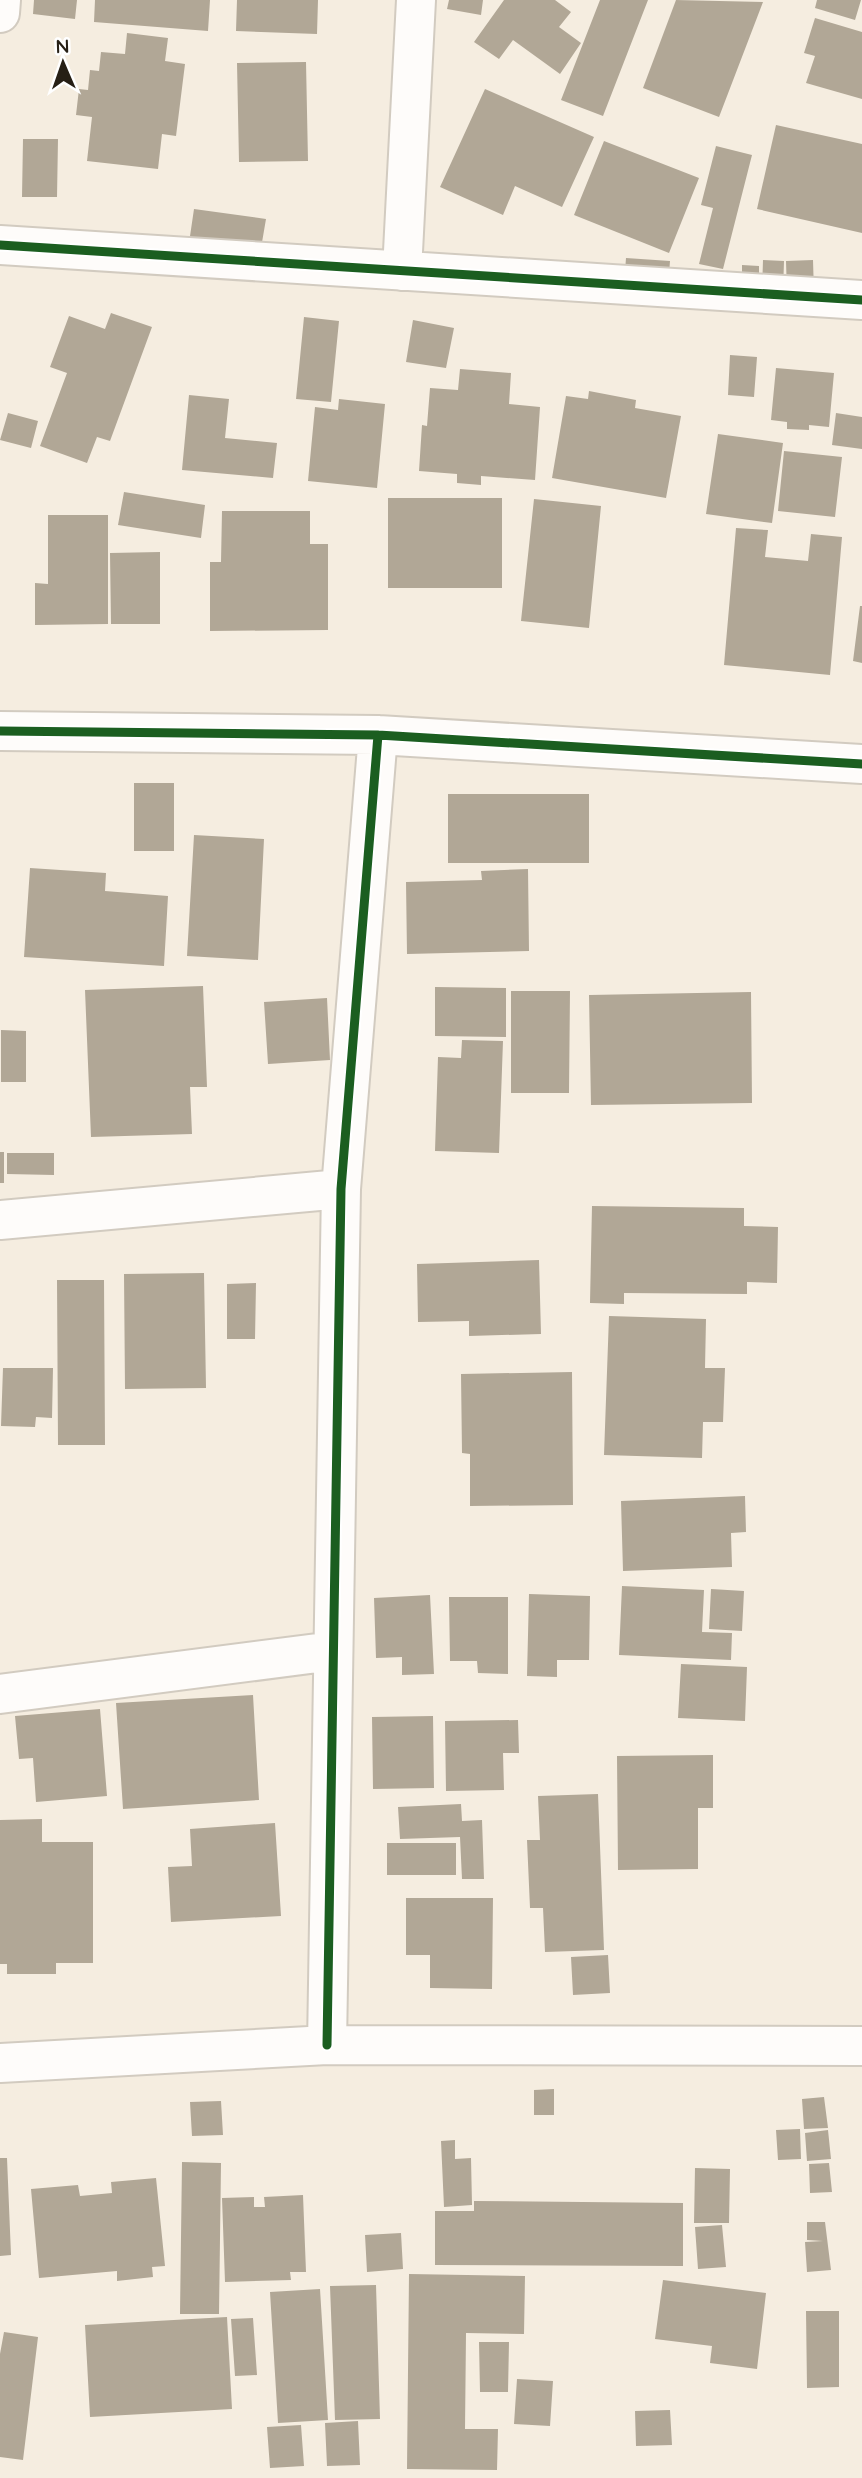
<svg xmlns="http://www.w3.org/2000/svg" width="862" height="2478" font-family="Quicksand,sans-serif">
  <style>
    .building { fill: #b1a796 }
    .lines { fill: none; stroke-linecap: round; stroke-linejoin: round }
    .minor-casing { stroke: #d2cbc0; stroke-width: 42 }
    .minor { stroke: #fefcfa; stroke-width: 38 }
    .cycleway-casing { stroke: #fff; stroke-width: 13 }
    .cycleway { stroke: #1b5e20; stroke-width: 9 }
  </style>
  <rect width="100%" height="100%" fill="#f5ede0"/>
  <path class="building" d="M34,0h43l-2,19 -42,-5z
    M95,0h115l-2,31 -114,-9z
    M237,0h81l-1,34 -81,-3z
    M449,0h34l-2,15 -34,-6z
    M504,0h51l16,12 -12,15 22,16 -21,31 -47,-34 -14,19 -25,-17z
    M600,0h48l-45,116 -42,-16z
    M676,0l87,2 -44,115 -76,-29z
    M817,0h44l-6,20 -40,-12z
    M815,18l47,14v67l-56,-16 9,-27 -11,-3z
    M127,33l41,5 -3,23 20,3 -9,72 -14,-2 -4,35 -71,-8 5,-44 -16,-2 3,-26 9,1 2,-20 9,1 2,-19 24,2z
    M306,62l2,99 -69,1 -2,-99z
    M485,89l109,48 -32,70 -47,-21 -12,29 -63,-28z
    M776,125l86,19v89l-105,-24z
    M23,139h35l-1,58h-35z
    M604,141l95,37 -30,75 -95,-38z
    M716,146l36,9 -29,114 -24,-5 14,-56 -12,-3z
    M194,209l72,10 -6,35 -71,-11z
    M626,258l44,3 -2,26 -44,-3z
    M763,260l21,1 -1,31 -21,-1z
    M813,260l1,33h-27l-1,-32z
    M742,265l17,1v26l-17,-1z
    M111,313l41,14 -42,114 -13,-4 -10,26 -47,-17 27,-73 -17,-6 19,-51 36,13z
    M304,317l35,4 -8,81 -35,-3z
    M413,320l41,8 -8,40 -40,-6z
    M730,355l27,2 -3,40 -26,-2z
    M776,368l58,5 -5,54 -20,-2v5l-22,-1v-7l-16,-2z
    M460,369l51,4 -2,31 31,3 -5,73 -54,-4v9l-24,-2v-9l-38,-3 3,-46 5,1 3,-38 28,2z
    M589,391l47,9 -1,8 46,8 -15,82 -114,-20 14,-82 22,3z
    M189,395l40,4 -4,39 52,5 -4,35 -91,-8z
    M339,399l46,5 -8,84 -69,-7 7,-74 23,3z
    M8,413l30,8 -7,27 -31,-8z
    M836,413l26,4v32l-30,-4z
    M718,434l65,9 -11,80 -66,-9z
    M784,451l58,6 -7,60 -57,-6z
    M124,492l81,13 -4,33 -83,-13z
    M388,498h114v90h-114z
    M534,499l67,7 -12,122 -68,-7z
    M222,511h88v33h18v86l-118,1v-69h11z
    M48,515h60v109l-73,1v-42l13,1z
    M736,528l32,2 -3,27 43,4 3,-27 31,3 -12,138 -106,-10z
    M160,552v72h-49l-1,-71z
    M860,606h2v57l-9,-2z
    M134,783h40v68h-40z
    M448,794h141v69h-141z
    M194,835l70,4 -6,121 -71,-4z
    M30,868l76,5 -1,18 63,5 -4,70 -140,-9z
    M528,869l1,82 -122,3 -1,-72 76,-2 -1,-9z
    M203,986l4,101h-17l2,47 -101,3 -6,-147z
    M435,987l71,1v49l-71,-1z
    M511,991h59l-1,102h-58z
    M751,992l1,111 -161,2 -2,-110z
    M327,998l3,62 -62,4 -4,-62z
    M1,1030l25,1v51h-25z
    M462,1040l41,1 -4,112 -64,-2 3,-94 23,1z
    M0,1152h4v31h-4z
    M7,1153h47v22l-47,-1z
    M592,1206l152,2v18l34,1 -1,56 -30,-1v12l-123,-1v11l-34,-1z
    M539,1260l2,74 -72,2v-15l-51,1 -1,-58z
    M204,1273l2,115 -81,1 -1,-115z
    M57,1280h47l1,165h-47z
    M256,1283l-1,56h-28v-55z
    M609,1316l97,3 -1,49h20l-2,54h-20l-1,36 -98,-3z
    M3,1368h50l-1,50 -16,-1 -1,10 -34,-1z
    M572,1372l1,133 -103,1v-52l-8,-1 -1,-79z
    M745,1496l1,36 -15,1 1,34 -109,4 -2,-70z
    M622,1586l82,4 -2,42 30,1 -1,27 -112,-5z
    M711,1589l33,2 -2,40 -33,-2z
    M529,1594l61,2 -1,64h-32v17l-30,-1z
    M430,1595l4,79 -32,1v-18l-26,1 -2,-60z
    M449,1597h59v77l-30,-1 -1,-12h-27z
    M681,1664l66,3 -2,54 -67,-3z
    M253,1695l6,105 -136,9 -7,-106z
    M100,1709l7,87 -71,6 -3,-44 -14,1 -4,-43z
    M433,1716l1,72 -61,1 -1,-72z
    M518,1720l1,33h-16l1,37 -58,1 -1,-70z
    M713,1755v53h-15v61l-80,1 -1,-114z
    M598,1794l6,156 -59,2 -2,-44h-13l-3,-68h13l-2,-44z
    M461,1804l1,17 20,-1 2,59h-22l-2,-42 -60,2 -2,-32z
    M42,1819v23h51v121h-37v11h-49v-10h-7v-144z
    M275,1823l6,93 -110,6 -3,-55 24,-1 -2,-37z
    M387,1843h69v32h-69z
    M406,1898h87l-1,91 -62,-1v-33h-24z
    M608,1955l2,38 -37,2 -2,-38z
    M554,2089v26h-20v-25z
    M824,2097l4,31 -24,1 -2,-30z
    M221,2101l2,34 -31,1 -2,-34z
    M800,2129l1,30 -23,1 -2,-30z
    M828,2130l3,29 -24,2 -2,-28z
    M455,2140v19l16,-1 1,47 -28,2 -3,-66z
    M0,2158h7l4,97 -11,1z
    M182,2162l39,1 -2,151h-39z
    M829,2163l3,29 -22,1 -1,-29z
    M695,2168l35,1 -1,54h-35z
    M156,2178l9,88 -13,1 1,10 -36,4v-10l-78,7 -8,-89 47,-4 2,11 32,-3 -1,-11z
    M303,2195l3,77h-16l1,8 -66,2 -3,-84 32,-1v10h11l-1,-10z
    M474,2201l209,2v63l-248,-1v-54h39z
    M807,2222h18l6,48 -24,2 -2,-30 18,-1 -16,-1z
    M722,2225l4,42 -28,2 -3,-42z
    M401,2233l2,36 -36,3 -2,-37z
    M409,2274l116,2 -1,58 -58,-1 -1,96h33l-1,41 -90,-1z
    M663,2280l103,13 -9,76 -47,-6 2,-17 -57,-7z
    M376,2285l4,134 -45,1 -5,-134z
    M320,2289l8,131 -50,3 -8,-131z
    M806,2311h33v76l-32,1z
    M227,2317l5,92 -142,8 -5,-92z
    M253,2318l4,57 -22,1 -4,-57z
    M4,2332l34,5 -15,123 -23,-3v-103z
    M479,2342h30l-1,50h-28z
    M517,2379l36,2 -3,45 -36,-2z
    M670,2410l2,35 -36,1 -1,-35z
    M358,2421l2,44 -33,1 -2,-43z
    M301,2425l3,41 -34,2 -3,-41z"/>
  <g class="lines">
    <defs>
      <path id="minor" d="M0,13l1,-13
        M0,245l862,55
        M402,271l14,-271
        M0,731l378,4 484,29
        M0,1220l341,-31
        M0,1694l333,-43
        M327,2045l14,-856 37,-454
        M0,2063l327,-18 535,1"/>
    </defs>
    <use href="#minor" class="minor-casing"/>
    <use href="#minor" class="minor"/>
    <defs>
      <path id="cycleway" d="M0,245l862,55
        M0,731l378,4 484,29
        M327,2045l14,-856 37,-454"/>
    </defs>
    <use href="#cycleway" class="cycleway-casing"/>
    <use href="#cycleway" class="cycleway"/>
  </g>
  <g transform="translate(63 63) rotate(358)" stroke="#ffffff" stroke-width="5" paint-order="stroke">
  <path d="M0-5L12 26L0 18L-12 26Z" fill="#261f15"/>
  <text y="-10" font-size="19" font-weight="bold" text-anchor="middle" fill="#261f15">N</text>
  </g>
</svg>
